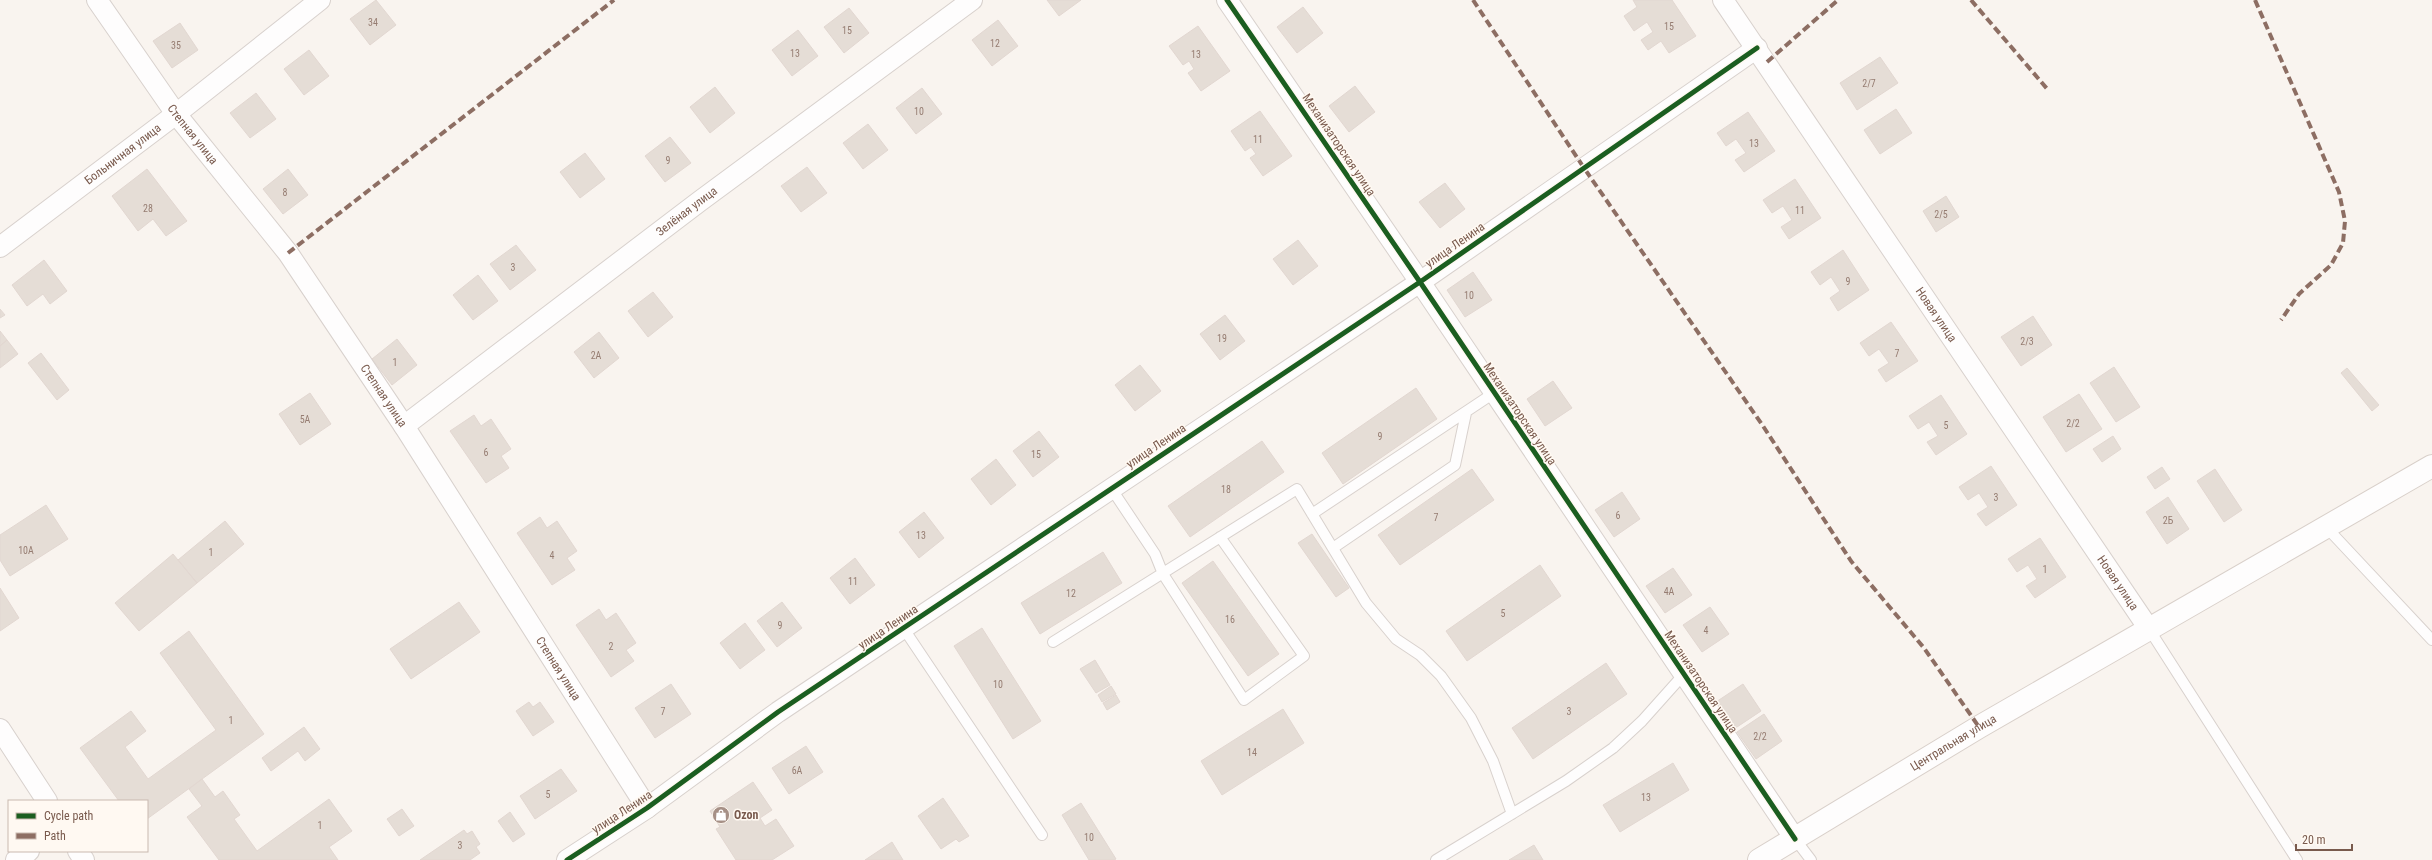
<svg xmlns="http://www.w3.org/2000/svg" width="2432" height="860" font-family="'Roboto Condensed',sans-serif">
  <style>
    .building { fill: #e5ddd6; stroke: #e2d7d1 }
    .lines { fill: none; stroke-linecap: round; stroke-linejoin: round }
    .lane-casing { stroke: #d8d1cd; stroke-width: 12 }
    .street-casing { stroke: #d8d1cd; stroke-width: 22 }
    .secondary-casing { stroke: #d9d0ca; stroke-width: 24 }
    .lane { stroke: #fefdfd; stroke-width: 10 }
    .street { stroke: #fefdfd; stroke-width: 20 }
    .secondary { stroke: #fefdfd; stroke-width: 22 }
    .quiet { stroke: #8d6e63; stroke-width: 4; stroke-dasharray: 8 4; stroke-linecap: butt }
    .cycleway-casing { stroke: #fff9f2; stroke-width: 8 }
    .cycleway { stroke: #1b5e20; stroke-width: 5 }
    .labels { text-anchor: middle; stroke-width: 3; stroke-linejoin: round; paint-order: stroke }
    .number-label { font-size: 10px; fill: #967d72 }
    .street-label { font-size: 12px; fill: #795a4d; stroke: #fff9f2 }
    .poi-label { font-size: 12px; font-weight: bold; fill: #795a4d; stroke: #fff9f2; text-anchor: start }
  </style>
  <rect width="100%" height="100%" fill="#f9f4ef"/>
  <path class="building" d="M376,0l20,25 -26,20 -20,-26z
    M1047,0h34l-22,16z
    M1633,0h39l24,36 -27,17 -8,-12 -13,9 -7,-10 12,-8 -6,-10 -13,9 -10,-15 13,-9z
    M1303,7l20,26 -26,20 -20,-26z
    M849,8l20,25 -25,20 -20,-26z
    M998,20l20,26 -26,20 -20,-26z
    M180,23l18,27 -26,18 -19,-27z
    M1198,26l32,45 -29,20 -13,-18 6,-4 -5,-8 -6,4 -14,-19z
    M798,30l20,26 -26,20 -20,-26z
    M309,50l20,26 -25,19 -20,-26z
    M1880,57l18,26 -41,27 -17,-27z
    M1355,86l20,26 -26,20 -20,-26z
    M715,87l20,26 -25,20 -20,-26z
    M922,88l20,26 -26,20 -20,-26z
    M256,93l20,26 -26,19 -20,-25z
    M1896,109l16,24 -32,21 -16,-24z
    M1260,111l32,45 -29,20 -13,-18 6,-4 -5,-7 -6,4 -14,-20z
    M1748,112l27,39 -31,21 -9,-12 11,-7 -10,-14 -10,7 -9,-13z
    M868,124l20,26 -25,19 -20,-26z
    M670,137l21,26 -26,19 -20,-26z
    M585,153l20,26 -25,19 -20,-26z
    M807,167l20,26 -26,19 -20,-26z
    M147,169l40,52 -21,15 -13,-17 -15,12 -26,-35z
    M288,169l20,26 -25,19 -20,-25z
    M1795,179l26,39 -32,21 -8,-12 11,-7 -9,-14 -11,7 -9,-13z
    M1445,183l20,26 -25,19 -21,-26z
    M1946,196l13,21 -23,15 -13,-21z
    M1298,240l20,26 -25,19 -20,-26z
    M516,245l20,25 -26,20 -20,-26z
    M1843,250l26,40 -31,21 -8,-13 10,-7 -9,-14 -11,8 -9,-13z
    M44,260l23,31 -17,13 -7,-10 -16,12 -15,-21z
    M1473,272l19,28 -27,17 -18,-27z
    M478,275l20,26 -25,19 -20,-25z
    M653,292l20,25 -25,20 -20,-26z
    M0,309l5,6 -5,3z
    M1225,315l20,26 -25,19 -20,-26z
    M2033,316l19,29 -31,21 -20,-29z
    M1891,322l27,39 -32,21 -8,-12 11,-7 -10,-14 -10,7 -9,-13z
    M0,331l7,9 -7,6z
    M599,332l20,26 -25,20 -20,-26z
    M397,339l20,26 -25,20 -20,-26z
    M7,340l11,14 -18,14v-22z
    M41,353l28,37 -12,10 -29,-37z
    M1140,365l21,26 -26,20 -20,-26z
    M2114,367l26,40 -24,15 -26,-39z
    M2347,368l32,37 -7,6 -31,-38z
    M1553,381l19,27 -27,18 -18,-27z
    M1416,388l21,31 -94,65 -21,-31z
    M310,393l21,31 -31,21 -21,-31z
    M2079,394l23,35 -36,23 -23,-35z
    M1941,395l26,39 -31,21 -9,-13 11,-6 -9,-14 -11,7 -9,-13z
    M474,415l7,11 10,-7 20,30 -10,7 8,12 -23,15 -36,-52z
    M1039,431l20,26 -26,20 -20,-26z
    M2113,436l8,13 -19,13 -9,-13z
    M1262,441l22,31 -94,65 -22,-31z
    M996,459l20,26 -25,20 -20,-26z
    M1991,466l26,39 -31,21 -9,-12 11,-7 -9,-14 -11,7 -9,-13z
    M2162,467l8,12 -15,10 -8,-12z
    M1472,469l22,31 -94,65 -22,-30z
    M2215,469l27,41 -18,12 -27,-41z
    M1622,492l18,27 -26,18 -19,-27z
    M2168,497l21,32 -22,15 -21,-32z
    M46,505l22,34 -58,37 -10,-16v-25z
    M924,512l20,26 -25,20 -20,-26z
    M540,517l7,11 10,-7 20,30 -10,7 8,12 -23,15 -35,-52z
    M225,521l19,23 -47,39 -19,-23z
    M1312,534l37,54 -13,9 -38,-54z
    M2040,538l26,39 -31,21 -9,-12 11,-7 -9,-14 -11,7 -9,-13z
    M1103,552l19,31 -82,51 -19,-31z
    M173,554l24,29 -58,48 -24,-28z
    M855,558l20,27 -25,19 -20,-26z
    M1213,561l66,93 -31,22 -66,-93z
    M1540,565l21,31 -94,65 -21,-30z
    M1673,568l19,27 -27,18 -19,-27z
    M0,588l19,30 -19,13z
    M459,602l21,30 -69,47 -21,-30z
    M782,602l20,26 -25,19 -20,-26z
    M1710,607l19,27 -27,18 -19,-27z
    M599,609l7,11 10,-7 20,30 -10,7 8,11 -23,16 -35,-52z
    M745,623l20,27 -25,19 -20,-26z
    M982,628l59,93 -28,18 -59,-93z
    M189,631l75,103 -117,85v-18h-28l-39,-53 51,-37 15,20 -21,16 23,32 68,-49 -56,-77z
    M1095,660l15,25 -14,8 -16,-24z
    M1606,663l21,31 -94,65 -21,-31z
    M671,684l20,30 -36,24 -20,-30z
    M1743,684l18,27 -27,18 -18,-27z
    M1111,686l5,8 -14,8 -4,-7z
    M1116,695l4,7 -13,8 -4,-7z
    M529,702l4,5 7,-5 14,20 -21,14 -17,-25z
    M1283,709l21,34 -82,52 -21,-34z
    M1764,714l18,27 -26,18 -19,-27z
    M304,727l16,22 -15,12 -7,-10 -27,20 -9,-13z
    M806,746l17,26 -34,22 -17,-26z
    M1673,763l16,27 -69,42 -17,-27z
    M561,769l16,22 -42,28 -15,-23z
    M202,779l13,18 8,-6 17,24 -6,4 23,32 72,-52 23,32 -23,16 9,13h-119l-32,-43 15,-11 -13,-17z
    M753,782l19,28 -12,8 5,8 11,-7 18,27 -22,14h-36l-20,-31 4,-2 -10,-16z
    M943,798l26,38 -10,6 -3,-3 -15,10 -23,-33z
    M1081,803l35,56 -2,1h-25l-27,-45z
    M402,809l12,17 -15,10 -12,-17z
    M510,812l15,22 -12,8 -15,-21z
    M464,830l3,4 5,-3 8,13 -4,3 4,6 -10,7h-50z
    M892,842l11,18h-38z
    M1534,845l9,15h-34z"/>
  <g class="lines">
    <defs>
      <path id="lane" d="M1111,488l44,66 8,20 81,126 60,-44 -84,-119
        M1312,514l182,-121
        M2327,528l105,112
        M1333,548l122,-83 11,-52
        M904,629l138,206
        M2149,629l148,231
        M1053,642l244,-153 69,114 30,36 24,16 21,21 30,42 22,43 19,53
        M1795,839l16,21
        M1436,860l130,-79 47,-33 29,-27 42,-47"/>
      <g id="street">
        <path id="s1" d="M97,0l79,114 112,139 116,173 243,382"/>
        <path d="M1227,0l193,282 375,557"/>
        <path id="s2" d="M1723,0l426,629"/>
        <path id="s3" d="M0,247l176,-133 144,-114"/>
        <path id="s4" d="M404,426l296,-225 272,-201"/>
        <path d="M0,729l47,72"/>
        <path d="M78,851l6,9"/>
        <path d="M16,860l13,-9"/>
        <path d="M567,860l80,-52 131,-96 642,-430 337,-234"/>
      </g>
      <g id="secondary">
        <path id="s5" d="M1759,860l220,-133 453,-261"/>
      </g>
    </defs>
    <use href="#lane" class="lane-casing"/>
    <use href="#street" class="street-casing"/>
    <use href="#secondary" class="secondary-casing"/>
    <use href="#lane" class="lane"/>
    <use href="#street" class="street"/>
    <use href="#secondary" class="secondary"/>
    <path class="quiet" d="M1473,0l111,168 179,258 88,135 73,87 55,79
      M1971,0l78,91
      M2255,0l84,192 6,29 -2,22 -12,22 -32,29 -18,26
      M1767,62l71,-62
      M288,253l326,-253"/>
    <defs>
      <path id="cycleway" d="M1227,0l193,282 375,557
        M567,860l80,-52 131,-96 642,-430 337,-234"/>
    </defs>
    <use href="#cycleway" class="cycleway-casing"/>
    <use href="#cycleway" class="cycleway"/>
  </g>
  <defs>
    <symbol id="shop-disc" viewBox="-11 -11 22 22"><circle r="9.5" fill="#a69086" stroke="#fff9f2"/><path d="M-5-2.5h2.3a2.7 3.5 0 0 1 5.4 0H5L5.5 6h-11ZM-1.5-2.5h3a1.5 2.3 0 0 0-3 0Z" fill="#fff"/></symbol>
  </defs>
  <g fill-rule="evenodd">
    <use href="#shop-disc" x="711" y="805" width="20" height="20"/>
  </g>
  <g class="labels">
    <g class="number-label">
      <text x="373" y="26">34</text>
      <text x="1669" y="30">15</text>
      <text x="847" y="34">15</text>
      <text x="995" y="47">12</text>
      <text x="176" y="49">35</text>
      <text x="795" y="57">13</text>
      <text x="1196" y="58">13</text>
      <text x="1869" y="87">2/7</text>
      <text x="919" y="115">10</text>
      <text x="1258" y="143">11</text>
      <text x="1754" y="147">13</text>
      <text x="668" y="164">9</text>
      <text x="285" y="196">8</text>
      <text x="148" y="212">28</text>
      <text x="1800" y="214">11</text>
      <text x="1941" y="218">2/5</text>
      <text x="513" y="271">3</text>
      <text x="1848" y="285">9</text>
      <text x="1469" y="299">10</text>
      <text x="1222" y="342">19</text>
      <text x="2027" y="345">2/3</text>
      <text x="1897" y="357">7</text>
      <text x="596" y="359">2А</text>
      <text x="395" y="366">1</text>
      <text x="305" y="423">5А</text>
      <text x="2073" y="427">2/2</text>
      <text x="1946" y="429">5</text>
      <text x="1380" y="440">9</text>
      <text x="486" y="456">6</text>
      <text x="1036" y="458">15</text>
      <text x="1226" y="493">18</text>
      <text x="1996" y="501">3</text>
      <text x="1618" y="519">6</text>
      <text x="1436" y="521">7</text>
      <text x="2168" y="524">2Б</text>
      <text x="921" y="539">13</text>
      <text x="26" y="554">10А</text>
      <text x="211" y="556">1</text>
      <text x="552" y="559">4</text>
      <text x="2045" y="573">1</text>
      <text x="853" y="585">11</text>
      <text x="1669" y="595">4А</text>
      <text x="1071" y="597">12</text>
      <text x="1503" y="617">5</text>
      <text x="1230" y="623">16</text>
      <text x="780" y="629">9</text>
      <text x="1706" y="634">4</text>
      <text x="611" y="650">2</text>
      <text x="998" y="688">10</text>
      <text x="663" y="715">7</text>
      <text x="1569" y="715">3</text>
      <text x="231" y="724">1</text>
      <text x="1760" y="740">2/2</text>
      <text x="1252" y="756">14</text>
      <text x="797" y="774">6А</text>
      <text x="548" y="798">5</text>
      <text x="1646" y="801">13</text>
      <text x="320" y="829">1</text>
      <text x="1089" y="841">10</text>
      <text x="460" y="849">3</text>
    </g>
    <g class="street-label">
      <text dy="4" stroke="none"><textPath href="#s1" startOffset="165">Степная улица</textPath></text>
      <text transform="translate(1339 145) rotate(56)" y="4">Механизаторская улица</text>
      <text dy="4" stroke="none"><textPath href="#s3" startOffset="154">Больничная улица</textPath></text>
      <text dy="4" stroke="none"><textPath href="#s4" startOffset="355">Зелёная улица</textPath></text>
      <text transform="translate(1455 245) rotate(-35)" y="4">улица Ленина</text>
      <text dy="4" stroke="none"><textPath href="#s2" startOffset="380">Новая улица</textPath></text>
      <text dy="4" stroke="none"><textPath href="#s1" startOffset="489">Степная улица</textPath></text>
      <text transform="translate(1520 414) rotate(56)" y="4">Механизаторская улица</text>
      <text transform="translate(1156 446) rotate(-34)" y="4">улица Ленина</text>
      <text dy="4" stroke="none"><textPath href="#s2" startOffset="704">Новая улица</textPath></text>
      <text transform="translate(888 627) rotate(-34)" y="4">улица Ленина</text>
      <text dy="4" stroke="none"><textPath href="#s1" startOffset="813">Степная улица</textPath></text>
      <text transform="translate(1701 682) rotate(56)" y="4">Механизаторская улица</text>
      <text dy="4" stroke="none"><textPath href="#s5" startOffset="227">Центральная улица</textPath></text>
      <text transform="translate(622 812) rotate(-33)" y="4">улица Ленина</text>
    </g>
    <g class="poi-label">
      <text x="734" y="819">Ozon</text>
    </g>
  </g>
  <rect x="8" y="800" width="140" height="52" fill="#fff9f2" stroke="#c9b9b0"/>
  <rect x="16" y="813" width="20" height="6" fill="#1b5e20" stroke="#c9b9b0"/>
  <text x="44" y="820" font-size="12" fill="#795a4d">Cycle path</text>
  <rect x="16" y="833" width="20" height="6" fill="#8d6e63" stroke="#c9b9b0"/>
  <text x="44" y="840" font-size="12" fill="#795a4d">Path</text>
  <path d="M2296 844v6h56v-6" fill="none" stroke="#795a4d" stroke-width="2"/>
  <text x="2302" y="844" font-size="12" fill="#795a4d" stroke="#fff9f2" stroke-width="3" paint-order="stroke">20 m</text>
</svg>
